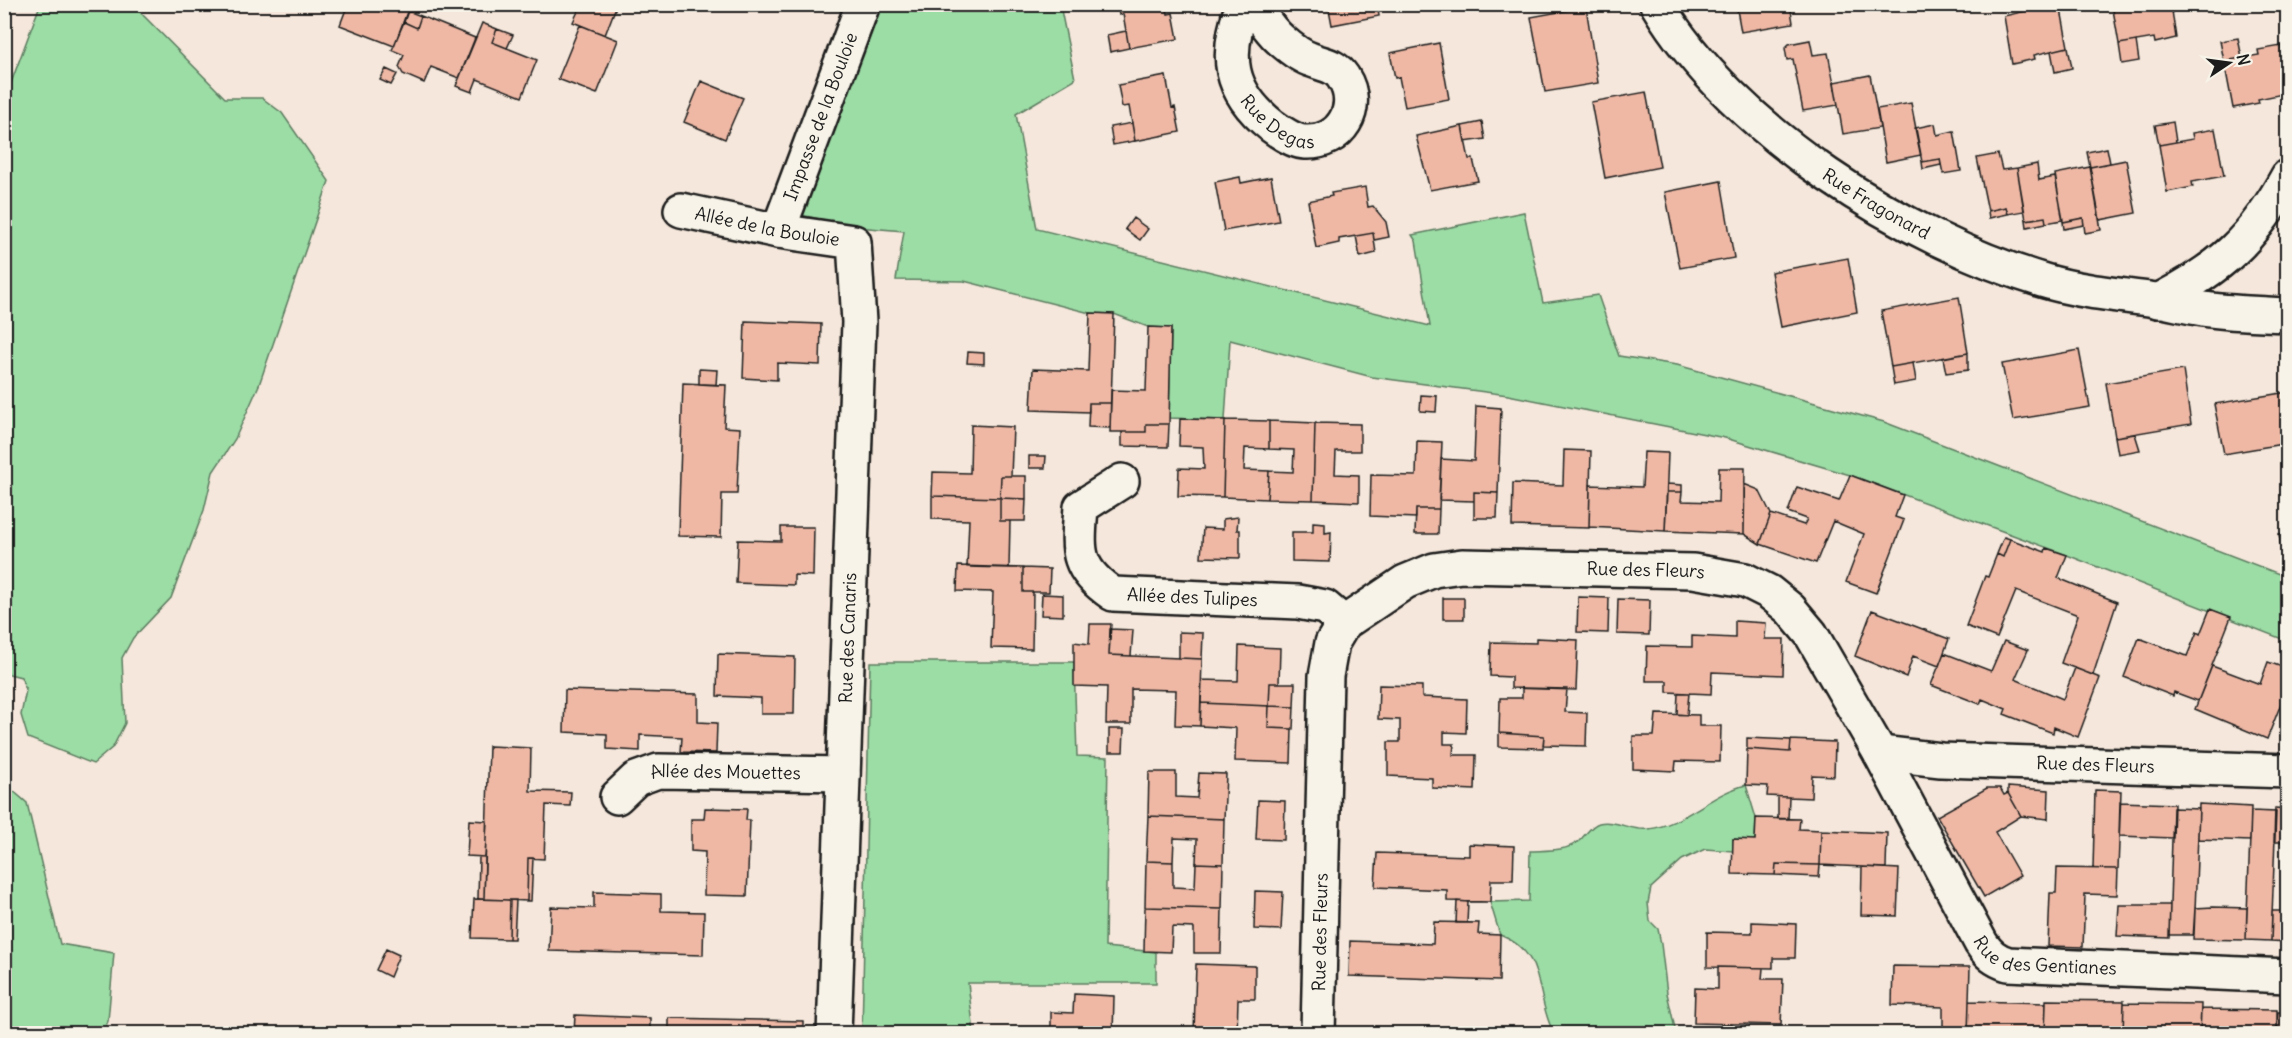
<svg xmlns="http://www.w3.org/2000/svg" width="2292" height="1038" font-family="Delius,sans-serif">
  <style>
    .green { fill: #9cdca5; stroke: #5c7c60; stroke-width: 1.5 }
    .building { fill: #efb8a5; stroke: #1c1c1c; stroke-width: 1.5 }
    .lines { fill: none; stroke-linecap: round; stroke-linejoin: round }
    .street-casing { stroke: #1c1c1c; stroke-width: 38 }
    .street { stroke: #f7f3e8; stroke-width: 33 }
    .labels { text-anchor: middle; stroke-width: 4.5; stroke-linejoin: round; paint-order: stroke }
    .street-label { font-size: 18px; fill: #1c1c1c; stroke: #f7f3e8 }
  </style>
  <rect width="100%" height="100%" fill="#f5e7db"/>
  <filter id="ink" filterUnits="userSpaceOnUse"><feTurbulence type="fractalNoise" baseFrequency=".0167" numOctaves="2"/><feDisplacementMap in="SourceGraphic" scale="12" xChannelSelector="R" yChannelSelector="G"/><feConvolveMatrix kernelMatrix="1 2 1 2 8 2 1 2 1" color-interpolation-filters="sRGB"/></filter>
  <g filter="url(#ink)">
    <path class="green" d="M40,5h93l92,93h37l20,15 47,68 -70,204 -24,54 -22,33 -9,38 -33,88 -38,40 -11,20 3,65 -12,24 -20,17 -65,-26 -7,-23 5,-25 -5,-13 -16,-4v-574z
      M882,5h178l15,74 -59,35 21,115 393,97 -14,-85 -4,-6 112,-23 19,91 55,-8 21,61 58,9 207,57 403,155v64l-220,-86 -217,-80 -125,-37 -217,-43 -136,-18 -142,-37 -5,80 -56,-2 2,-90 -23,-1 -34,-13 -24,-1 -126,-32 -68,-1 8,-49 -47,-4 -56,-12z
      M870,662h204l3,94 31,1 -3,190 51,5v31h-188l6,50 -112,1z
      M4,783l23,20 33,141 54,9 -6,68 -5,12h-98z
      M1746,785l10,33 -1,22 -22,-1v12l-28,-2 -23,11 -31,28 -3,15 2,18 8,8 3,15 6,49 9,40 -107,1 -18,-7c-16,-35 -5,-74 -51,-92l-10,-33 39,-1 1,-50c17,-1 35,1 49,-10 6,-5 12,-16 20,-18 16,-4 34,9 50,6 36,-5 63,-36 97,-44z"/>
    <path class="building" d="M348,4h62l-16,42 -54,-21z
      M578,4h39l-12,31 -32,-13 8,-17z
      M1117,4h49l2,10 5,-1 5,26 -49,9 -6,-34 -4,1z
      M1328,4h49l2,12 -47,9z
      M1736,4h54l3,19 -52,9z
      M2034,4h26l8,43 -34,8 1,4 -23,5 -8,-48 22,-5v-5z
      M2112,4h59l5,34 -21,5 -1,-5 -35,6z
      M1586,7l12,76 -53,9 -14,-75z
      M408,11l13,5 -4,12 -13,-6z
      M421,16l54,22 -16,40 -28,-11 -7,16 -21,-9 -4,-7 5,-12 -12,-5 12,-28 13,6z
      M482,23l15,6 -5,13 45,18 -15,37 -45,-18 -5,13 -16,-6z
      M580,25l38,15 -21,54 -39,-15z
      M497,29l16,6 -6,13 -15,-6z
      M1126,31l3,17 -19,4 -3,-17z
      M2238,38l4,20 -18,3 -4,-20z
      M1810,40l3,15 15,-2 10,52 -35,6 -10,-52 -6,1 -2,-12 4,-4z
      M2136,41l3,20 -17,3 -3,-20z
      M1439,43l10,56 -44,8 -6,-30 -4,1 -5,-25z
      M2281,46l7,47 -30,6 1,4 -26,5 -9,-47 35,-6 -1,-5z
      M2068,47l4,21 -17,4 -4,-21z
      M386,69l11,5 -6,11 -11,-5z
      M1870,75l10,53 -37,6 -9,-52z
      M1166,76l6,32 3,-1 5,25 -45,9 -6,-35 -7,1 -4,-22z
      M701,81l42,17 -18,41 -41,-17z
      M1646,92l14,75 -55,11 -14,-76z
      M1911,103l10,52 -35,7 -9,-53z
      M1482,122l3,17 -20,3 -3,-16z
      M2173,122l3,20 -17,3 -4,-20z
      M1132,123l3,18 -22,4 -3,-18z
      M1935,124l2,11 17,-4 7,40 -18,3 -3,-15 -18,3 -7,-34z
      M1462,126l7,33h4l5,22 -48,9 -14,-54z
      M2215,129l9,47 -32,6 1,5 -26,5 -8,-47 34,-6 -1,-6z
      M2107,148l3,15 -20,4 -3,-15z
      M1998,154l4,16 15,-2 7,43 -16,3 -2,-7 -18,4 -11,-53z
      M1940,159l1,6 -18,4 -1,-7z
      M2126,160l10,53 -36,7 -10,-53z
      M2037,164l2,16 16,-3 8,43 -17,3 -1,-6 -19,3 -9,-52z
      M2090,167l11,63 -16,3 -2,-15 -20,4 -8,-48z
      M1240,177l1,6 30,-6 8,44 -55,10 -9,-49z
      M1721,181l13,77 -54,10 -15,-76z
      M1365,187l3,20 5,-1 13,16 3,15 -15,3 -1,-7 -34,6v4l-23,5 -8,-47 24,-5 -1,-3z
      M2006,207l2,7 -19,4 -1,-7z
      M2045,217l1,6 -19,4 -1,-7z
      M1133,218l15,11 -8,11 -15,-11z
      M2083,218l1,7 -20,4 -1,-7z
      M1373,233l3,20 -16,4 -4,-21z
      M1848,258l9,54 -76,15 -10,-55z
      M1959,297l9,56 -77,14 -10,-56z
      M1090,313l24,1 -3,89h-22v9l-58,-2 2,-41 55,2z
      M745,321l76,3 -1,41 -43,-2v17l-34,-2z
      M1148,327l23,1 -2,96h-23v8h-36l1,-42 35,1z
      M2079,350l11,57 -77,13 -11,-56z
      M968,352l16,1v11l-17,-1z
      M1968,353v17l-22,3 -3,-15z
      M1913,363l3,18 -22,4 -3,-18z
      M699,369l18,1 -1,15 -17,-1z
      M2183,370l8,54 -76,13 -9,-54z
      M683,383l43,2 -2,42 16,1 -3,66h-15l-1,43 -43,-1z
      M2288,392v51l-64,11 -10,-50z
      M1421,395l16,1 -1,16 -16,-1z
      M1089,403h22l-1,25 -22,-1z
      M1476,406l25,2 -3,85 -24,-1v9l-35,-1 2,-41 33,2z
      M1180,419l45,1 -2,77 -45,-1 1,-28 25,1 -1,-22 -24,-1z
      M1225,420l44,1v28l-24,-1 -1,22 25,1 -2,28 -44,-2z
      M1269,421l46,2 -2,77 -46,-1 2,-28 24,1 1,-22 -25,-1z
      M1315,423l45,1v27h-24l-1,23 24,1v27l-46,-2z
      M1146,424h23l-1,23 -46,-1v-14h24z
      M971,425l42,2 -2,49h-10l-1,22 -68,-2 1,-24 37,1z
      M2135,434l5,16 -22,4 -3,-17z
      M1417,441l25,1 -3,67h-23v9l-46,-2 1,-41 45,1z
      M1564,450l27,1 -2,77 -77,-2 1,-43 50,2z
      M1644,452l24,1 -3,78 -76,-4 1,-42 52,2z
      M1029,456h17l-1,12h-16z
      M1719,468h26l-1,66 -79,-3 2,-39h15l-1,9 37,1z
      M1850,475l53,20 -8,22 9,3 -28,73 -30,-11 18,-48 -31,-13 -17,42 -56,-19 11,-30 33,11 3,-6 -19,-7 9,-25 42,14z
      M1001,476h25v23l-26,-1z
      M1667,484l15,1v7h-15z
      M1744,484l15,6 12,24 -11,30 -16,-10z
      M1474,492l24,1 -1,25h-23z
      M932,496l68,2v23h10l-1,47 -42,-1 2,-47 -37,-1z
      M1000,498l26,1 -1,22h-25z
      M1416,509h23l-1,25h-23z
      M1238,517l-1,13h3v28l-39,-1 2,-29 20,1v-10z
      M1313,522l12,1v10l6,-1 -1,30 -38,-1v-29h21z
      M781,527h33l-1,49 -19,-1v10l-58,-2 2,-43 43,1z
      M2288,533v30h-5l-4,-29z
      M2004,537l6,2 -7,18 -6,-3z
      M2010,539l35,13 1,-4 21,7 -9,23 59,24 -24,73 -32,-12 17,-48 -62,-24 -19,47 -31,-12 19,-50 3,1 9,-23 6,3z
      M958,566l65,2v24h10l-1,57 -41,-1 2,-56 -36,-1z
      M1023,568l27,1 -1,23h-26z
      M1042,594l21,1v21l-22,-1z
      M1578,597l31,1 -1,35 -31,-1z
      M1443,598h21v21h-21z
      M1618,599l32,1 -1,35 -32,-1z
      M2210,609l21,8 -33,84 -24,-9 -1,4 -49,-19 15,-39 48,18 10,-24 3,2z
      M1872,610l77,29 -10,27 -26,-10 -7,21 -51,-21z
      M1735,621l31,2 -1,16h19l-1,36 -71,-3 -1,22 -44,-2v-11h-21l1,-35 45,1v-11l43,2z
      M1090,624h21l-2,31 93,4 -2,67 -25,-1 1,-35 -45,-1v35h-25l1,-37 -33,-1v-44l15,2z
      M1110,629l23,1 -2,26 -22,-1z
      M1179,632l24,1 -1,26 -23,-1z
      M1536,638l42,2 -2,50 -65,-2v-11l-21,-1 1,-34 45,1z
      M2004,641l24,9 -13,29 48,20 12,-31 25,10 -22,59 -24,-10 -1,6 -49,-19 2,-5 -24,-10 -2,5 -49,-19 13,-32 47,18z
      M1239,646l41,2 -1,35h-9l-1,23 -68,-3 1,-23 36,1z
      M718,654l77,3 -1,57h-33v-16l-44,-2z
      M2268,662l20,7v17l-21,53 -72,-30 17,-43 48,18z
      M1270,683h25l-1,24 -25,-1z
      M1379,685l43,1v11l45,2 -1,34 -22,-1v12h10l-1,11h23l-1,35 -43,-2v-10l-44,-2v-34h12v-22l-22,-1z
      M1522,688l45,1 -2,23 22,1 -1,33 -43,-1 1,-9 -45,-3 1,-35h22z
      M565,690l133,4v28l19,1 -1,30 -35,-1 1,-15 -42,-2v16l-33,-2v-15l-43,-2z
      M1678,693h11l-2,22 -10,-1z
      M1201,703l68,3 -1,22 24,1 -1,34 -56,-2 1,-33 -36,-2z
      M1269,706l25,1 -1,22 -25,-1z
      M1656,714l43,1v11h22l-1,36 -44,-1 -1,10 -42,-2v-33h21z
      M1109,729h15l-1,23h-14z
      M1499,733l45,3 -1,12 -44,-1z
      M1747,738l44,2 -1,12 -43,-3z
      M1791,740l44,2 -1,34 -22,-1 -1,23 -44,-2 1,-10 -22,-1 1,-36 43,3z
      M489,746l42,2 -1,43 41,1 -1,14 -24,-1 -2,54 -16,-1 -1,43 -43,-2z
      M1149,772h27v25l21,1 2,-25 27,1 -2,45 -76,-3z
      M2008,787l41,3 -1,29 -27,-3 -13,-23z
      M1987,788h13l4,7 4,-2 13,23 -26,16 25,44 -36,21 -47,-81z
      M2095,790l26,1 -3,78h-25z
      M1778,797h11l-1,22h-10z
      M1258,800l27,1 -1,39 -28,-1z
      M2120,802l54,2 -1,34 -54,-2z
      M2199,804l52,3 -1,34 -52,-2z
      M705,808l42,1 -1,11h4l-3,76 -43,-1 1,-43 -14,-1v-32h13z
      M2173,808l26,1 -5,126h-25z
      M2275,808l13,1v33h-14z
      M2251,811l25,1 -5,129 -25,-1z
      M1148,816l76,3 -1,45 -27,-1 1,-24 -23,-1 -1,24 -27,-1z
      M1756,818l44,1 -1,10 22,1 -1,35 -44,-1 -1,11 -43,-1 1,-35 22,1z
      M469,820l18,1 -2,36 -18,-1z
      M1821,830l66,3 -1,35 -66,-3z
      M1469,844l45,2 -1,34h-22l-1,22 -43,-1v-11l-72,-3 2,-34 92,3z
      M479,857h6l-1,42h-6z
      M528,858h5l-2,43h-4z
      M1146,861l27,1v25l22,1 1,-25 27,1 -1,45 -77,-2z
      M1776,864l44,1 -1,12 -44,-2z
      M1862,867l37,2 -2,47 -36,-1z
      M2057,868l61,1 -1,26 -32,-1 -2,53 -35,-1 2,-53h6z
      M1255,891l28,1 -2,38 -27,-1z
      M594,892l67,2v17l43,1 -1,43 -154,-4 2,-44 43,1z
      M474,899l36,1 -1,39 -37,-1z
      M510,900h6l-2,39h-5z
      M1457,901l11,1 -1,21h-11z
      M2119,905h51l-1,33 -52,-2z
      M1145,907l77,2 -1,44h-27v-25l-22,-1 -1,25 -27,-1z
      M2213,907l34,1 -1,32 -53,-1 2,-31z
      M2272,911h16v31l-17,-1z
      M1434,922l45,1 -1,11 22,1 -1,46 -150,-5 1,-35 83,3z
      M1752,922l44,2 -1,34h-22v10l-66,-1v-35l45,1z
      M386,949l13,6 -9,22 -14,-7z
      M1196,964l59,2v33h-17l-1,35h-43z
      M1893,966l77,1 -2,67h-25v-27l-51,-2z
      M1718,967l45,1 -1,11h21l-2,46 -87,-2 1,-35 23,1z
      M1074,994l40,2 -1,38h-84v-5h22v-17l22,1z
      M2046,1000l78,1 -1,33h-78z
      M1969,1001l77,2 -1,31h-77z
      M2124,1003l77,1 -1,30h-77z
      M2201,1009l76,1v24h-77z
      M2278,1012h10v22h-11z
      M575,1015l75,3v16h-76z
      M669,1018l134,3v13h-134z"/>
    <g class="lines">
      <defs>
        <g id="street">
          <path id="s1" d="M1243,4c-19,52 -15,87 29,122 8,6 23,16 33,16 35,2 58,-34 38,-65 -8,-12 -19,-12 -31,-17 -10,-3 -23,-13 -31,-20 -11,-9 -20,-24 -29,-36"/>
          <path id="s2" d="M1657,4c76,127 249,236 388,277 37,11 74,14 112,19 18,3 36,8 54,10 25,3 51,4 77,5"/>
          <path id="s3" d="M681,210l97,21 76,11 5,80 -25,712"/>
          <path id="s4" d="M778,231l85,-227"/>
          <path d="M2158,301c63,-33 95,-61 130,-125"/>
          <path id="s5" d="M1122,481l-41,26c-3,43 -7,61 32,87l185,8 27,5 19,16"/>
          <path id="s6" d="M1880,753l61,7 347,11"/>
          <path id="s7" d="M617,797l19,-18 22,-8 185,3"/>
          <path id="s8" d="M1318,1034l8,-358 6,-33 12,-20 61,-41 29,-12 28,-4 231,5 52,9 24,12 21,17 21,25 69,119 101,190c7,11 14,17 27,21l280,12"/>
        </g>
      </defs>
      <use href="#street" class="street-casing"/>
      <use href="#street" class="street"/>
    </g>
  </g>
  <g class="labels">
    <g class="street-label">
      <text dy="6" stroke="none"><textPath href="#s1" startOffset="140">Rue Degas</textPath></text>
      <text dy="6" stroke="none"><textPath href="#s4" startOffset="122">Impasse de la Bouloie</textPath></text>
      <text dy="6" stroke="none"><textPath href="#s2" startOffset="300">Rue Fragonard</textPath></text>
      <text dy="6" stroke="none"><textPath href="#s3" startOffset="88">Allée de la Bouloie</textPath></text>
      <text dy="6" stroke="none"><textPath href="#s8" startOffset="732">Rue des Fleurs</textPath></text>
      <text dy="6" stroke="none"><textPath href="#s5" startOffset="228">Allée des Tulipes</textPath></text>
      <text transform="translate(848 638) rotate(-88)" y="6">Rue des Canaris</text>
      <text dy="6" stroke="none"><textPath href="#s6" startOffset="216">Rue des Fleurs</textPath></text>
      <text dy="6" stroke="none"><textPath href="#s7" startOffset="117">Allée des Mouettes</textPath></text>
      <text dy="6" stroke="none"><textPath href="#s8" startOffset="102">Rue des Fleurs</textPath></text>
      <text dy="6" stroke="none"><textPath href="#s8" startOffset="1340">Rue des Gentianes</textPath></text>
    </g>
  </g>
  <rect width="2292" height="1038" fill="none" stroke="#f7f3e8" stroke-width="24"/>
  <rect x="12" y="12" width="2268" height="1014" fill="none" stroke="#1c1c1c" stroke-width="2" filter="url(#ink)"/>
  <g transform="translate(2229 63) rotate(77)" stroke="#f7f3e8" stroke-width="4.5" paint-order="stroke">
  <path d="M0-4.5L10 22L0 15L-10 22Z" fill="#1c1c1c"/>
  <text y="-9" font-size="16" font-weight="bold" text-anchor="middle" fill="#1c1c1c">N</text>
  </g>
</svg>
